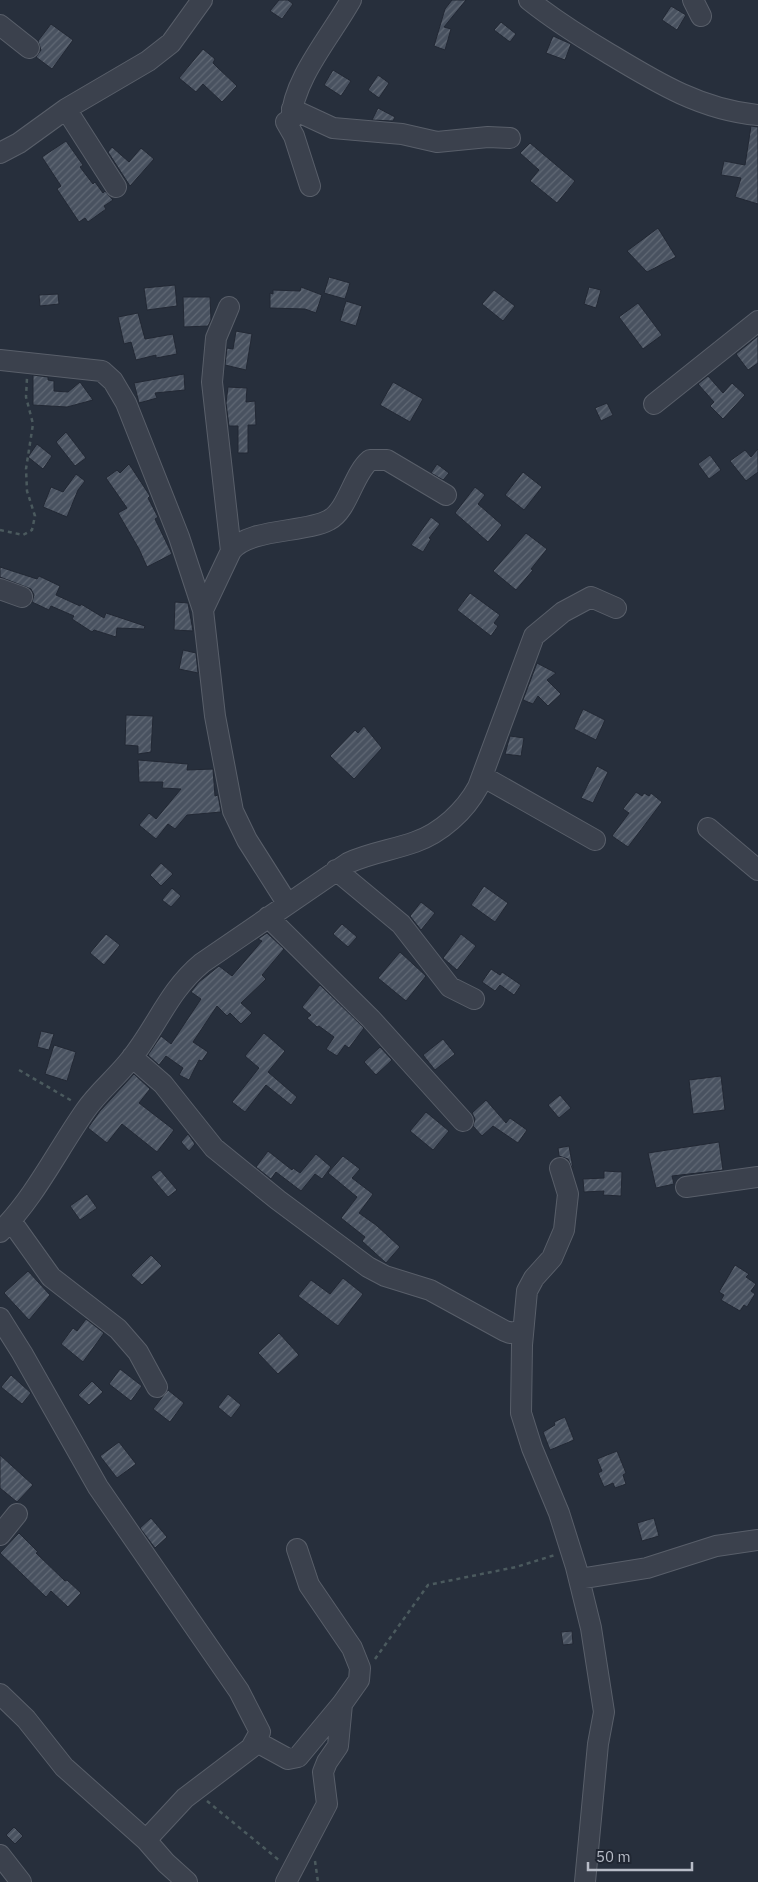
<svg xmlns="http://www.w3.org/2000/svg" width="758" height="1882" font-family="'IBM Plex Sans',sans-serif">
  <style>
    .building { fill: url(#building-hatch); stroke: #222834 }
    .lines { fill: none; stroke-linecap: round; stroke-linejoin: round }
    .minor-casing { stroke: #595f6a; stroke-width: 22 }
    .path { stroke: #4b5a5e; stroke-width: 2.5; stroke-dasharray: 4 4; stroke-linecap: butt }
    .minor { stroke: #3b414d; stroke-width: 20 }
  </style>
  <defs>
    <pattern id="building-hatch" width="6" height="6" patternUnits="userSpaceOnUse" patternTransform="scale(1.25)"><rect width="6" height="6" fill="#495260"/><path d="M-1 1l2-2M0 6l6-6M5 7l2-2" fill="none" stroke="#616975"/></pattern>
  </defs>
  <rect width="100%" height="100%" fill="#272f3c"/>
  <path class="building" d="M279,0h9l5,4 -11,15 -12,-8z
    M452,0h14l-22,27 7,2 -6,21 -11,-4 11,-37z
    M671,6l15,9 -9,15 -15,-10z
    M501,22l15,12 -6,8 -16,-12z
    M51,24l22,16 -21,29 -16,-12 5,-7 -3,-9z
    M553,36l18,8 -6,16 -19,-7z
    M203,49l12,10 -2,4 4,4 20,19 -15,16 -19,-18 -7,8 -17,-14z
    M333,70l18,11 -10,15 -17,-11z
    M378,75l11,8 -10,15 -11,-8z
    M378,108l17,9 -2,4 -21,-1z
    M751,126l7,1v77l-23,-7 6,-19 -20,-3 3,-14 21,4z
    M66,141l17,24 -3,2 13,17 2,-2 8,11 2,-2 8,9 -9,6 2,3 -18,13 -3,-4 -6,4 -22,-33 4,-3 -19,-29z
    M530,143l45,38 -18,22 -27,-22 9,-11 -19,-17z
    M112,147l17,15 12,-14 13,11 -24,27 -22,-34z
    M658,228l18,29 -29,15 -20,-21z
    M329,277l21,6 -5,16 -21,-6z
    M175,285l2,21 -30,4 -3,-22z
    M301,287l21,8 -6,18 -11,-4 -35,-1v-15l3,1v-4l27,1z
    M589,287l12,3 -5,18 -12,-4z
    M494,290l21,16 -12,15 -21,-17z
    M58,294l1,10 -19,2 -1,-11z
    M183,297h27l1,23 -3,6 -24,1z
    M346,301l16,5 -6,20 -16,-5z
    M638,303l24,32 -19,14 -24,-32z
    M138,313l7,26 28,-5 4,20 -21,4v-3l-20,5 -5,-18 -7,2 -6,-27z
    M236,331l16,3 -6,36 -21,-5 2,-17 6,1z
    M758,336v27l-10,7 -12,-16z
    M184,374l1,16 -30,3 2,5 -18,5 -5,-20z
    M33,375l15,2v3l6,1v10l14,1 12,-10 13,18 -26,7 -34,-2z
    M708,376l15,17 9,-10 13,12 -22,24 -13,-13 4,-4 -16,-18z
    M393,382l30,17 -13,23 -30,-17z
    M228,387l19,1 -1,14 9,-1 1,24h-8v28h-10v-27h-9l-3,-23z
    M607,403l6,12 -12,6 -6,-13z
    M66,432l20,26 -11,8 -19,-24z
    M37,444l15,12 -9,13 -15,-12z
    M758,449v23l-12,9 -16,-20 15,-11 6,7z
    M710,455l11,15 -12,9 -11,-15z
    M129,464l21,32 -2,2 10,19 -3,2 17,35 -25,13 -8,-18 -21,-36 9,-5 -21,-30 11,-8 3,3z
    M437,464l12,9 -6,7 -12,-7z
    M523,472l19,15 -18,23 -19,-15z
    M76,474l9,7 -7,9 -11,27 -24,-10 8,-20 12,5z
    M475,487l10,8 -7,9 24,21 -14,17 -33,-29z
    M431,517l9,7 -11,14 2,1 -8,13 -12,-7z
    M526,533l21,16 -16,20 2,1 -17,20 -23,-19z
    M0,567l37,12 2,-3 21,10 -4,9 24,11 1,-2 23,14 2,-5 39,13 -1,3 -27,-1 -1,9 -22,-7 -2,2 -20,-13 2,-3 -23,-10 -2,4 -17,-8 2,-7 -3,-6 -31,-12z
    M470,593l30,22 -6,8 4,3 -7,10 -34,-26z
    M175,602l13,1 5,28 -19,-1z
    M183,650l13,3 2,20 -19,-4z
    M537,663l19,10 -9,7 14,14 -13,12 -10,-10 -5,8 -10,-4z
    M583,709l22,11 -9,20 -22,-11z
    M126,715l27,1 -2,36 -13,2v-8l-13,-1z
    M364,726l18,22 -28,31 -24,-23 25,-26 3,3z
    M510,736l14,2 -3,18 -16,-2z
    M138,760l50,4 -1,6 26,-1 2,27 3,-1 3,17 -34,3 -12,14 -7,-5 -12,15 -17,-14 10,-12 7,6 25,-30 -19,-1 1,-6h-24z
    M597,766l11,6 -15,31 -12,-5z
    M636,792l6,4 2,-3 5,3 2,-3 11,9 -34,45 -16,-11 17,-23 -6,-4z
    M161,863l12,11 -12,12 -11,-11z
    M484,886l24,17 -13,19 -24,-17z
    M172,888l9,8 -10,11 -9,-7z
    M421,902l14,11 -14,17 -11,-14z
    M342,924l15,13 -9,10 -15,-13z
    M267,933l17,16 -22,26 4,4 -25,24 11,10 -11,11 -11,-11 -3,3 -10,-10 -24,36 15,10 -6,9 -3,-1 -10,20 -10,-5 4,-7 -17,-12 -7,9 -11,-10 13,-19 10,8 30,-45 -10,-7 8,-10 20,-16 13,10 30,-35 -4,-2z
    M106,934l14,11 -16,20 -14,-12z
    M461,934l15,12 -19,24 -14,-12z
    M400,952l26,24 -20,25 -28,-23z
    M491,969l9,6 2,-3 19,13 -7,10 -14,-10 -5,6 -13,-9z
    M320,985l44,43 -15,20 -4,-3 -8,11 -11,-7 8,-12 -15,-11 -2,1 -10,-9 4,-3 -9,-8z
    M41,1031l13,3 -5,16 -12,-3z
    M264,1033l21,18 -17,21 29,25 -6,8 -25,-20 -21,27 -13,-10 27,-34 -14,-12z
    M443,1039l12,15 -20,16 -12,-15z
    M54,1045l22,7 -9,29 -22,-7z
    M380,1047l12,13 -16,15 -12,-13z
    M134,1074l16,15 -11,14 35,27 -17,22 -35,-28 -15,19 -19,-15 12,-17z
    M721,1076l4,34 -32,4 -4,-34z
    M560,1095l11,13 -12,10 -11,-13z
    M486,1100l20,23 4,-5 17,12 -9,13 -25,-17 -11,10 -9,-10 2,-7 -3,-6z
    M426,1112l23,19 -16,19 -23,-19z
    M188,1134l7,10 -6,7 -8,-9z
    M719,1142l4,28 -51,6 2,8 -18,4 -8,-35z
    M569,1146l4,22h-1l-4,-9 -9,-3 -1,-8z
    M268,1151l24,19 1,-2 7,5 16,-19 15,13 -9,12 -7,-5 -14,17 -25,-19 -5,7 -15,-12z
    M343,1156l17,13 -8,9 21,16 -14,19 17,12 24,22 -14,16 -24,-22 3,-4 -24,-19 16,-21 -29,-24z
    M160,1170l17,20 -9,7 -17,-20z
    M604,1171l18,1 -1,24 -18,-1 1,-4 -20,1 -1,-13 21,-1z
    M87,1194l10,14 -17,12 -10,-14z
    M151,1255l11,11 -20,19 -11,-10z
    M735,1265l14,9 -3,3 10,7 -5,7 4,3 -8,13 -3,-2 -4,6 -19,-11 3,-5 -5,-3z
    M28,1271l22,24 -21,25 -25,-27z
    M343,1278l20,16 -25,32 -40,-30 13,-16 19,14z
    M86,1319l18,14 -21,29 -22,-18 12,-16 4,3z
    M279,1333l20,22 -21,19 -20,-21z
    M120,1369l22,17 -11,15 -22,-17z
    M11,1375l20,18 -9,11 -21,-17z
    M92,1381l11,11 -14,13 -11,-10z
    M168,1390l16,13 -14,19 -17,-13z
    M228,1394l13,11 -10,13 -13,-11z
    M565,1417l9,23 -24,10 -7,-18 12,-7 -1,-3z
    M119,1442l17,22 -19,14 -17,-22z
    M617,1451l9,22 -3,2 3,9 -11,4 -2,-5 -9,4 -6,-14 4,-2 -5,-12z
    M0,1455l33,30 -16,17 -17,-14z
    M151,1518l16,19 -12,11 -15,-20z
    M654,1518l5,18 -17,5 -5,-18z
    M19,1533l19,19 -2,1 29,28 2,-1 14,13 -13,14 -17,-16 -5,6 -46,-44z
    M572,1631l1,13 -10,1 -2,-13z
    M14,1827l9,9 -8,8 -9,-9z"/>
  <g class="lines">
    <defs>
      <path id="minor" d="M529,0c25,20 52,37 79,53 48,29 93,57 150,62
        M693,0l8,16
        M0,25l29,23
        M66,109l50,78
        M292,109l41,19 69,6 35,8 51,-5 22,1
        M0,153l19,-10 47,-34 82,-48 23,-18 31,-43
        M310,186l-16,-50 -8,-14 5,-2c2,-41 40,-84 60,-120
        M229,307l-13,31 -4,44 19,169
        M0,360l102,11 11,10 13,22 53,134 24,73 12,106 18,95 14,29 40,63
        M654,404l104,-83
        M0,589l22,8
        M203,610l28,-59c17,-23 75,-18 98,-31 19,-10 24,-46 41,-60h17l59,35
        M482,776l113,64
        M708,828l50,42
        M336,870l65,54 49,63 24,12
        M268,917l103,102 92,102
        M132,1057l31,27 51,64 64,52 90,67 17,9 45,14 75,41 5,2 13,-3
        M560,1168l8,26 -4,36 -12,28 -18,20 -7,13 -5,54 -1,68 11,35 27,65 17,54 15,61 13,84 -6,32 -13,138
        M686,1187l72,-10
        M11,1221l40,56 67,52 20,23 19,35
        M0,1232c35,-35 57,-81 85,-121 13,-19 31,-33 45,-51 27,-33 38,-69 72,-97l146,-100c21,-10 45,-13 67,-21 26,-9 50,-31 63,-55l56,-151 29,-24 28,-15 25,11
        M0,1318l22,35 76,134 141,204 21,41 -9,16 -66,50 -39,42
        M0,1535l17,-21
        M579,1579l68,-11 69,-22 42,-6
        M0,1694l26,25 38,48 82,73 20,23 21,19
        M257,1742l31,17 10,-2 44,-53 17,-24 1,-12 -8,-20 -43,-63 -12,-36
        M0,1855l21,27
        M286,1882l41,-78 -4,-32 4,-10 11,-16 4,-42"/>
    </defs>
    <use href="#minor" class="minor-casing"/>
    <path class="path" d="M0,530l23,5 9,-5 3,-14 -8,-25 -1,-22 7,-45 -7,-27 1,-19
      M19,1070l53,31
      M375,1659l53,-74 88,-18 39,-12
      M207,1801l73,60
      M315,1861l3,21"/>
    <use href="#minor" class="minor"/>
  </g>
  <path d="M588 1862v8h104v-8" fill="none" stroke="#b7bcc7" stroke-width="2.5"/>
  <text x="596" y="1862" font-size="15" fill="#b7bcc7" stroke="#202632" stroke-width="4" paint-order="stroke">50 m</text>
</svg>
